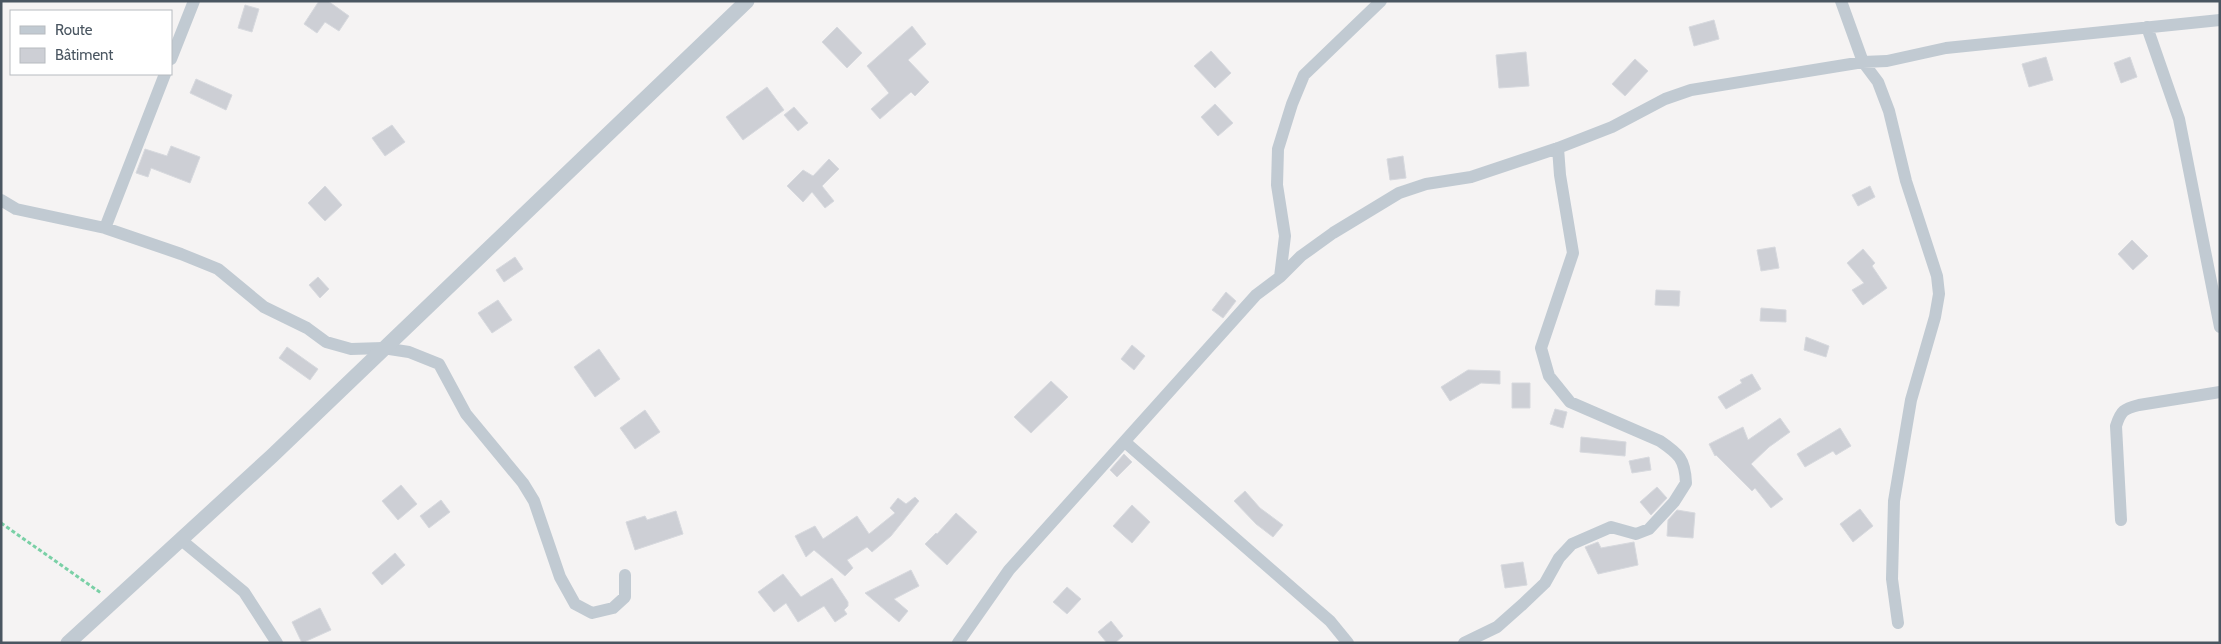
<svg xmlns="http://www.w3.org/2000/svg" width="2221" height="644" viewBox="0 0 2221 644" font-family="Cabin,sans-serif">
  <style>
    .building { fill: #cdcfd5; stroke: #d7d9de }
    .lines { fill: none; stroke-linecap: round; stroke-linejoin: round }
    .path { stroke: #7ad0a6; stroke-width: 3; stroke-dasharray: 4 2.5; stroke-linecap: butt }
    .minor { stroke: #c1cad2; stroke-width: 12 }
    .tertiary { stroke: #c1cad2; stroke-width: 15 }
  </style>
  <rect width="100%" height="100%" fill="#f5f3f3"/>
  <path class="building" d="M319 1H328L349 16 339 31 325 22 317 33 304 24Z
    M245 5 259 9 252 32 238 28Z
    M1714 20 1719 39 1694 46 1689 27Z
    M912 26 926 44 908 60 929 82 915 96 911 92 880 119 871 109 889 93 867 66Z
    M837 27 862 53 847 68 822 42Z
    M1211 51 1231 73 1215 88 1194 66Z
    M1526 52 1529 86 1499 88 1496 55Z
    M2046 57 2053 80 2029 87 2022 64Z
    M2130 57 2137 77 2121 83 2114 63Z
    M1635 59 1648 71 1625 96 1612 84Z
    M196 79 232 95 226 110 190 93Z
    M767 87 784 110 743 140 726 117Z
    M1215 104 1233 123 1218 136 1201 117Z
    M794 107 808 123 798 131 784 115Z
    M392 125 405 142 385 156 372 138Z
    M171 146 200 157 190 183 151 168 148 177 136 173 145 149 167 156Z
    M1403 156 1406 178 1390 180 1387 159Z
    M829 159 839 169 822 186 834 201 825 208 812 192 803 202 787 186 803 170 813 176Z
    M325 186 342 205 325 221 308 203Z
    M1870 186 1875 197 1858 206 1852 195Z
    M2132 240 2148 256 2133 270 2118 254Z
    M1775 247 1779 268 1761 271 1757 250Z
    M1863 249 1875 263 1872 266 1887 288 1863 305 1852 290 1864 283 1847 263Z
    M515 257 523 269 504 282 496 270Z
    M318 277 329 289 320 298 309 285Z
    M1656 290 1680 291 1679 306 1655 305Z
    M1226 292 1236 301 1223 318 1212 310Z
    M498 300 512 320 492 333 478 313Z
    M1761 308 1786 310V322L1760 321Z
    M1806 337 1829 346 1826 357 1804 350Z
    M1132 345 1145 356 1134 370 1121 359Z
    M287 347 318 369 310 380 279 358Z
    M599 349 620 379 595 397 574 367Z
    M1468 370 1500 371V384L1481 383 1450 401 1441 387Z
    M1752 374 1761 389 1726 409 1718 397 1742 383 1740 380Z
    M1051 381 1068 397 1031 433 1014 417Z
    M1512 383H1530V408H1512Z
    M1555 409 1567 412 1563 428 1550 424Z
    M645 410 660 432 635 449 620 428Z
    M1780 418 1790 432 1769 447 1751 464 1783 499 1771 508 1755 488 1752 491 1716 455 1715 456 1709 444 1743 427 1748 440Z
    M1840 428 1851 446 1836 455 1833 451 1805 467 1797 454Z
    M1581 437 1626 442 1625 456 1580 452Z
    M1124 454 1132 462 1117 477 1110 470Z
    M1649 457 1651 470 1632 473 1629 461Z
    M401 485 417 504 398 520 382 501Z
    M1657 487 1667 498 1651 515 1640 502Z
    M1245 491 1260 508 1283 525 1273 537 1256 524 1234 501Z
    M915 497 919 501 891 536 872 552 867 547 847 560 853 568 845 576 814 550 806 557 795 536 815 526 823 539 857 516 869 534 895 513 890 508 898 498 906 504Z
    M441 500 450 512 429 528 420 516Z
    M1132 505 1150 522 1132 543 1113 526Z
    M1860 509 1873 526 1853 542 1840 524Z
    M1677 510 1695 513 1693 538 1667 536 1668 520Z
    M676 511 683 534 635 550 626 522 645 516 647 520Z
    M956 513 977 532 947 565 925 544 936 533 937 534Z
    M1598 542 1601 548 1634 542 1638 565 1598 574 1585 547Z
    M395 553 405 565 382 585 372 573Z
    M1523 562 1527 585 1505 588 1501 565Z
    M911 570 919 586 894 599 908 611 899 622 865 593Z
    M783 574 801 597 832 578 848 602V606L844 610 847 614 835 622 824 606 798 622 786 603 774 612 758 592Z
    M1067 587 1081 599 1067 614 1053 602Z
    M320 608 331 630 302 643 292 622Z
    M1111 621 1123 636 1115 643H1107L1098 632Z"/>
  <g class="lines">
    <path class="path" d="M1 523 101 593"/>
    <path class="minor" d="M1841 1 1863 62 1878 82 1889 111 1906 181 1937 276 1939 294 1935 317 1911 400 1894 501 1892 579 1898 623
      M2147 27 2179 119 2220 327
      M171 59 194 1
      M1 200 16 209 105 228 181 254 218 269 264 307 307 328 326 342 351 349 383 348 409 352 439 364 466 414 523 483 534 501 560 577 575 604 592 613 613 608 625 597V575
      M105 228 165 74
      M1280 277 1285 236 1277 185 1278 149 1292 104 1304 75 1381 1
      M1125 442 1330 621 1348 643
      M2121 520 2116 426C2121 410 2124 409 2139 405L2220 392
      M180 539 244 592 277 643
      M958 643 1009 570 1256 295 1280 277 1301 256 1333 233 1399 193 1426 184 1471 177 1558 148 1612 127 1665 99 1691 90 1863 62 1887 61 1946 48 2220 20
      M1464 643 1497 627 1523 604 1545 583 1559 558 1572 544 1611 527 1636 534 1649 529 1674 502 1686 483C1685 459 1679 454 1660 441L1570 402 1549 376 1541 348 1573 253 1560 175 1558 148"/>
    <path class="tertiary" d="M68 643 272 456 747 1"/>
  </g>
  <rect width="2221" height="644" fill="none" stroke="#4a5661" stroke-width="5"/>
  <rect x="10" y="10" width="162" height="65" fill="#ffffff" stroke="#b7bbc0"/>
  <rect x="20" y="26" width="25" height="8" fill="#c1cad2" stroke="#b7bbc0"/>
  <text x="55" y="35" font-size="15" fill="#4a5661">Route</text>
  <rect x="20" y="48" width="25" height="15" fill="#cdcfd5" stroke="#b7bbc0"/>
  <text x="55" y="60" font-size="15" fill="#4a5661">Bâtiment</text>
</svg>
